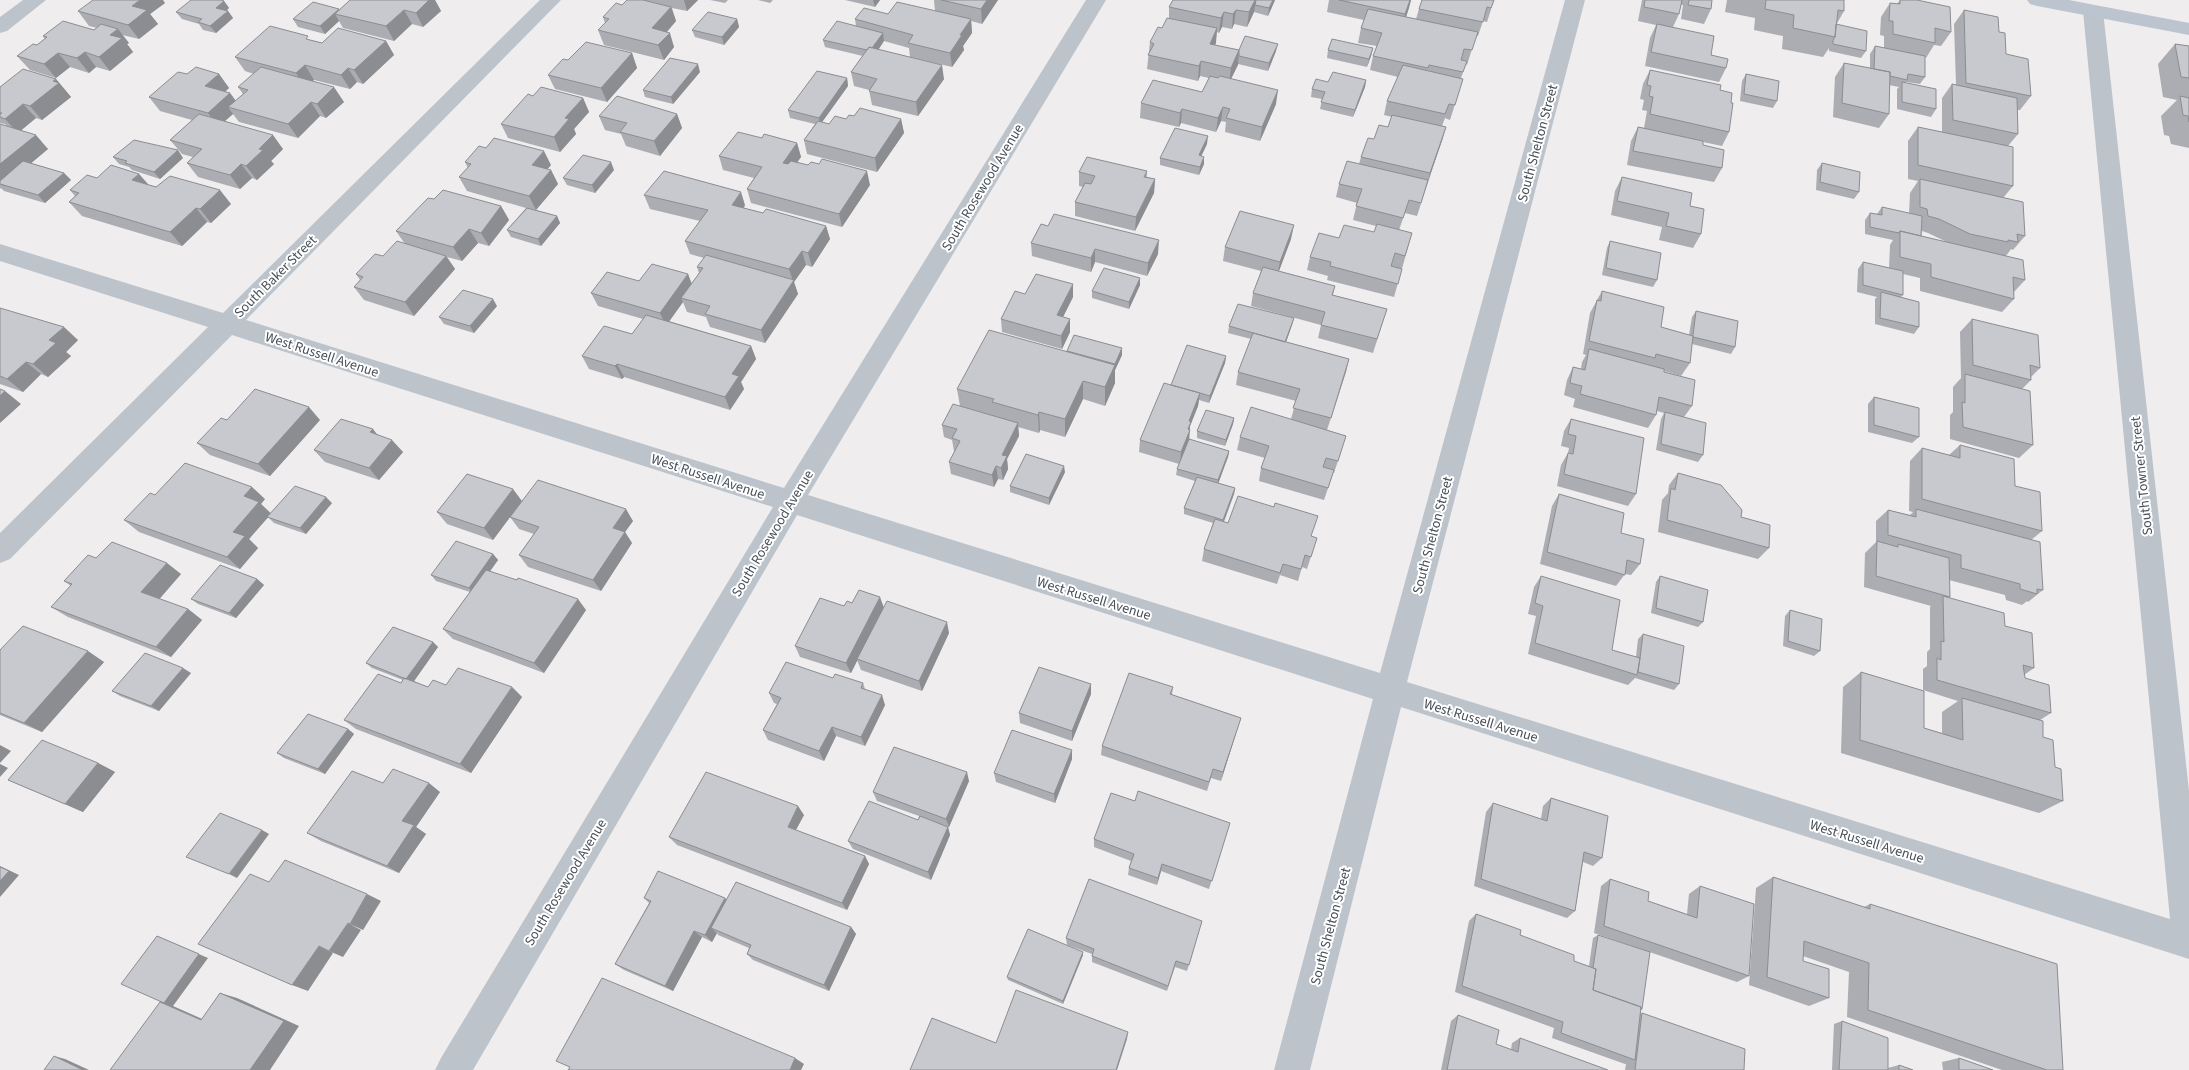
<svg xmlns="http://www.w3.org/2000/svg" width="2189" height="1070" viewBox="0 0 2189 1070" font-family="'Source Sans 3',sans-serif">
  <style>
    .lines { fill: none; stroke-linecap: round; stroke-linejoin: round }
    .street { fill: #bcc3cb; fill-rule: evenodd }
    .secondary { fill: #bcc4cf; fill-rule: evenodd }
    .wall { fill: #abadb2; fill-rule: evenodd }
    .shaded-wall { fill: #8b8d91 }
    .building { fill: #c7c9cf; stroke: #8b8d91 }
    .labels { text-anchor: middle; stroke-width: 4; stroke-linejoin: round; paint-order: stroke }
    .street-label { font-size: 14px; fill: #474f58; stroke: #fff }
  </style>
  <rect width="100%" height="100%" fill="#efeded"/>
  <g class="lines">
    <path class="street" d="M23 0H46L7 31 0 33V17Z
      M540 0H561L246 320 784 488 1086 0H1106L808 495 1380 673 1565 0H1585L1407 682 2170 919 2083 11 2086 7 2093 5 2100 7 2103 11 2189 791V959L1401 707 1310 1070H1274L1373 699 797 515 473 1070H435L441 1058 773 507 232 335 10 559 0 563V533L208 327 0 261V244L223 313Z"/>
    <path class="secondary" d="M2027 0H2069L2189 23V35L2037 6 2030 4Z"/>
  </g>
  <path class="wall" d="M350 0H435L441 11 423 27 412 24 394 41 343 28 339 21 325 34 298 27 293 19 340 9Z
    M627 0H698L687 11 672 8 676 21 667 32 674 47 664 60 604 45 598 30 605 23 603 17 622 5Z
    M710 0H728L725 3Z
    M758 0H773L770 3Z
    M845 0H880L875 7Z
    M934 0H998L982 24 971 21 972 33 963 46 964 50 952 67 910 57 909 48 884 41 878 50 944 79 918 116 872 105 869 90 854 86 851 72 863 56 825 47 823 40 856 26 855 19 888 14 935 11Z
    M1173 0H1275L1268 16 1254 12 1247 27 1234 24 1232 29 1222 27 1219 33 1217 32 1215 45 1239 50 1276 51 1268 71 1238 64 1231 79 1276 104 1260 141 1225 132 1226 122 1221 121 1216 132 1181 123 1179 127 1140 118 1141 103 1202 92 1209 78 1200 76 1198 81 1147 69 1150 42 1162 28 1169 18V7Z
    M1329 0H1411L1406 17 1416 19 1419 9 1494 0 1487 22 1483 21 1478 36H1476L1467 65 1466 64 1461 78 1463 79 1450 120 1445 118 1442 126 1446 127 1417 216 1405 213 1399 230 1412 233 1394 297 1327 280 1328 276 1307 270 1310 257 1339 238 1374 232 1376 226 1353 220 1357 203 1336 197 1339 184 1359 164 1361 157 1374 139 1388 127 1392 117 1384 115 1387 101 1398 77 1370 70 1373 56 1377 46 1358 43 1361 28 1364 20 1327 12Z
    M1642 0H1712L1711 9 1704 24 1681 19 1683 5H1681L1679 14 1673 27 1711 55 1726 68 1719 82 1645 66 1650 38 1656 25 1638 21Z
    M1727 0H1844V11L1836 25 1866 51 1861 58 1829 51V48L1823 57 1782 49 1783 36 1754 30 1755 18 1725 12Z
    M1900 0H1917L1951 32 1941 46 1934 45 1926 58 1925 57V77L1920 84 1906 82V83L1936 109 1931 117 1897 109V89L1899 87 1889 85V114L1879 128 1833 117 1835 77 1844 63 1870 68V54L1875 46 1884 48V36L1880 35 1881 17 1890 3 1897 4Z
    M224 1 229 8 227 10 233 18 216 33 203 30 199 24 182 19 176 12Z
    M165 3 150 14 158 24 139 39 122 35 129 43 127 44 133 52 110 71 96 67 89 73 70 67 56 78 30 70 17 56 37 45 45 39 43 36 94 30 97 28 89 26 78 11Z
    M1964 10 1999 32 2006 54 2031 96 2020 110H2017L2018 134 2008 146 2013 186 2003 198 2025 236 2013 250 2011 249 2006 256 2025 280 2014 292V299L2002 312 1920 291V278L1903 274V295L1901 297 1919 327 1914 334 1875 324V299L1877 297 1857 292 1858 269 1863 262 1889 268 1890 245 1893 240 1865 234V220L1870 213 1877 214 1882 207 1909 214 1910 193 1918 181 1908 179V141L1918 127 1942 132V98L1952 84 1956 85 1954 24ZM1922 231 1928 233 1949 243 1921 236Z
    M737 19 739 27 724 45 695 37 692 30Z
    M311 40 322 43 386 41 394 55 363 84 357 82 350 89 314 80 312 81 344 102 326 118 320 116 298 138 239 122 233 114 225 121 283 149 271 161 274 164 257 180 252 178 240 189 198 177 187 163 193 157 182 154 170 140 192 120 160 111 149 97 187 74H219L229 88 225 92 230 93 236 101 243 94 238 87 254 74 245 71 235 57Z
    M2175 44 2189 46V148L2171 144 2169 136 2164 135 2161 116 2177 100 2163 97 2158 64Z
    M1373 48 1371 56 1367 67 1327 58 1328 50Z
    M632 53 637 68 607 102 555 89 548 75 568 60Z
    M1650 70 1720 90 1731 103 1729 132 1722 146 1703 142V145L1722 168 1714 182 1627 165 1631 141 1638 127 1644 128 1647 111 1642 110 1644 100 1640 99 1643 84Z
    M700 72 673 104 645 97 643 90Z
    M1746 74 1777 101 1773 108 1740 101 1742 81Z
    M847 78 848 86 822 122 829 124 846 119 854 116 901 119 904 133 877 172 807 154 804 140 815 124 790 118 788 110Z
    M56 79 71 97 42 120 36 118 21 130 48 149 31 163 64 173 71 180 45 203 4 191 1 188 0 189V124L7 126 5 124 0 123V87Z
    M1366 80 1365 87 1353 117 1320 109 1322 99 1311 97 1312 89 1328 82Z
    M533 96 583 98 589 112 574 129 576 134 560 152 508 138 501 124Z
    M677 114 682 128 660 156 626 146 621 134 605 130 599 116Z
    M762 138 797 143 801 157 797 162 870 185 842 227 751 203 747 189 754 178 723 170 719 156Z
    M1207 144 1201 156 1204 157V164L1199 175 1160 165V158Z
    M113 157 183 158 160 179 132 170 129 167 119 164Z
    M465 162 551 165 547 169 551 170 558 184 536 210 557 216 560 223 541 246 511 237 507 230 526 208 467 191 459 177 468 168Z
    M1822 163 1859 192 1854 199 1816 190 1817 170Z
    M614 170 595 193 567 185 563 178Z
    M1147 171V177L1155 179 1154 193 1135 231 1075 216V202L1083 187 1079 186V172Z
    M139 174 149 185 231 204 211 223 207 222 182 246 82 216 69 202 75 196 70 190 97 178Z
    M1622 177 1690 206 1701 234 1693 248 1659 240 1662 227 1611 215 1615 191Z
    M644 195 745 205 744 208 763 213 826 226 830 239 812 267 806 265 794 282 798 294 765 343 710 327 706 317 687 312 683 302 669 321 751 346 756 359 741 382 744 389 730 410 624 377 622 379 589 369 582 356 632 334 643 319 598 306 591 293 639 281 688 274 692 284 699 273 697 267 704 258 690 254 685 241 700 221 650 209Z
    M434 199 501 206 509 220 489 246 478 243 462 261 447 257 455 269 414 316 364 300 354 287 360 280 356 274 383 256 405 244 396 231Z
    M1048 226 1158 254 1147 276 1095 262 1091 272 1032 256 1031 243Z
    M1291 239 1279 271 1335 286 1333 295 1387 309 1373 353 1318 338 1321 325 1251 306 1253 293 1261 271 1223 261 1225 247Z
    M1610 241 1657 280 1653 287 1602 275 1607 248Z
    M1140 278V285L1129 309 1092 298V291Z
    M1602 291 1661 327 1689 335 1692 317 1696 311 1735 347 1731 354 1692 344 1690 363 1681 376 1664 371 1692 406 1684 417 1703 455 1698 462 1656 450 1661 419 1664 413 1657 411 1656 415 1648 428 1573 407 1575 399 1564 395 1567 380 1573 367 1581 369 1582 362 1586 355 1583 354 1590 313Z
    M1025 294 1073 297 1063 317 1070 332 1062 349 1002 332 1001 319Z
    M497 306 474 333 444 324 439 317Z
    M0 308 78 340 66 352 71 356 48 377 41 374 23 392 0 384Z
    M1294 318 1292 325 1286 342 1349 359 1327 430 1346 436 1334 473H1333L1324 500 1259 481 1261 468 1265 458 1237 450 1240 437 1291 419 1296 401 1236 385 1238 372 1251 339 1228 333 1229 326Z
    M1972 319 2040 368 2030 378 2031 380 2022 389 2033 445 2019 458 1950 439V415L1953 412V387L1961 378 1960 332Z
    M1122 348V355L1115 370V383L1105 406 1083 399 1065 437 1040 430 1039 433 1018 427 1019 436 1007 459 1008 469 1003 480 998 479 994 487 951 474 949 462 955 451H954L952 440 944 437 942 425 960 406 957 389 1067 351Z
    M1226 356 1225 363 1209 403 1199 400 1198 406 1190 426 1189 439 1229 451 1228 457 1218 483 1235 488 1234 494 1224 522 1312 537 1313 550 1307 569 1302 567 1298 581 1280 575 1277 584 1202 561 1204 549 1213 523 1184 514V508L1195 481 1176 475 1177 469 1179 464 1139 452 1140 440 1171 385Z
    M1874 397 1919 437 1912 443 1868 432V404Z
    M1234 418 1233 424 1225 446 1197 438V431Z
    M1571 419 1636 494 1628 506 1557 486 1561 465 1568 453 1569 448 1561 446 1564 431Z
    M227 420H320L270 476 210 455 197 443Z
    M378 435 403 452 379 480 325 462 314 450Z
    M1960 445 2015 486 2042 531 2031 540 2043 590 2028 602 2027 601 2022 605 2006 600 2005 595 1949 580 1950 597 1949 598 2005 626 2034 668 2024 675 2025 678 2051 713 2040 720 2043 737 2055 767 2063 801 2039 813 1841 753 1843 687 1861 672 1924 728 1942 733V712L1958 701 1923 690V669L1927 666V652L1930 649V607L1931 606 1864 587 1865 553 1876 542V521L1888 510 1910 515 1913 512 1909 511 1910 461 1922 448 1949 455Z
    M1065 472 1049 505 1010 492V486Z
    M1678 473 1769 548 1758 559 1658 532 1662 500 1668 493 1669 485Z
    M1559 494 1621 533 1640 564 1631 575 1625 574 1616 586 1540 564 1552 506Z
    M155 495 265 499 261 504 271 513 332 503 306 534 274 523 268 517 249 539 258 548 240 569 139 532 124 520Z
    M522 501 633 521 625 532 632 543 601 591 528 567 519 555 534 534 519 529 510 517 493 540 447 524 437 512Z
    M493 554 498 560 490 571 586 610 544 673 453 639 443 629 470 592 436 581 431 575Z
    M96 558 181 574 159 599 188 609 202 620 171 657 68 617 51 607 71 586 64 581Z
    M1541 576 1612 650 1636 657 1638 639 1643 634 1679 684 1674 690 1635 678 1628 685 1528 654 1536 616 1528 614 1534 587Z
    M1660 576 1703 622 1698 627 1651 613 1656 582Z
    M257 579 264 585 236 618 198 604 191 599Z
    M852 603 883 607 949 633 922 691 861 670 857 660 851 673 800 657 795 646 844 606Z
    M1790 610 1820 651 1814 656 1783 646 1785 616Z
    M433 642 438 647 414 681 428 687 446 685 512 687 522 697 471 773 356 729 344 720 401 683 403 680 372 668 366 663Z
    M0 650 104 662 42 732 0 715Z
    M191 673 159 711 120 696 112 691Z
    M833 678 863 683 865 689 885 705 865 746 836 736 824 761 768 740 763 730 777 704 774 703 769 693Z
    M1091 684V694L1072 741 1020 723 1019 713Z
    M1173 687 1172 695 1241 718 1221 781 1211 778 1207 791 1101 755 1102 746Z
    M348 729 354 734 325 774 284 758 277 753Z
    M1072 750V759L1055 803 996 782 994 773Z
    M98 763 115 772 83 812 8 780Z
    M969 781 949 827H948L950 835 931 880 853 849 848 841 918 820 919 816 877 801 873 792Z
    M383 783 440 792 416 827 426 834 399 873 321 841 307 833Z
    M1551 798 1602 858 1593 866 1583 862 1575 911 1567 918 1474 886 1486 812 1493 803 1541 819 1543 806Z
    M1135 801 1230 823 1209 889 1161 871 1157 885 1128 875 1129 868 1131 861 1094 847V839Z
    M804 815 796 830 865 856 869 864 847 910 677 845 669 837Z
    M1773 877 1864 907 1870 904 2063 1070H2002L1847 1017 1849 972 1803 956V961L1829 998 1809 1006 1749 985 1756 888Z
    M1610 879 1648 901 1687 914 1689 894 1700 886 1749 976 1737 982 1594 933 1601 886Z
    M644 898 727 899 851 927 856 934 829 991 753 960 747 954 749 948 718 935 717 933 712 942 702 937 673 991 624 970 615 964 649 903Z
    M1476 914 1574 961 1589 966 1593 938 1598 935 1642 1009 1641 1010V1014L1642 1013 1744 1070H1625L1626 1064H1625L1552 1038 1554 1028 1455 992 1469 921Z
    M1202 921 1187 971 1175 967 1167 991 1092 962V954L1067 945 1066 938Z
    M1083 955 1063 1004 1008 980 1007 977Z
    M1458 1015 1496 1044 1511 1050 1512 1043 1520 1038 1608 1070H1441L1451 1021Z
    M1842 1021 1888 1068 1899 1065 1913 1070H1832L1834 1024Z
    M1959 1058 1993 1070H1943L1942 1062Z"/>
  <path class="shaded-wall" d="M140 0H163L165 3 150 14 158 24 139 39 128 25 132 6Z
    M429 0H435L441 11 423 27 416 13Z
    M684 0H698L687 11Z
    M873 0H880L875 7Z
    M987 0H998L982 24 981 9Z
    M1255 0H1256L1254 12 1247 27 1249 12Z
    M1273 0H1275L1268 16 1269 8Z
    M1410 0H1411L1409 8 1402 29 1405 14Z
    M224 1 229 8 221 15 216 8Z
    M671 7 676 21 657 43 652 28Z
    M339 9 335 14 339 21 325 34 320 26Z
    M404 10 412 24 394 41 386 26Z
    M1236 10 1234 24 1232 29 1233 14Z
    M228 11 233 18 216 33 210 26Z
    M1224 12 1222 27 1219 33 1221 18Z
    M737 19 739 27 724 45 722 37Z
    M971 19 972 33 963 46 964 50 952 67 950 53 960 35Z
    M1217 28 1216 43 1209 58 1210 44Z
    M118 29 129 43 127 44 133 52 110 71 99 57 110 35Z
    M670 33 674 47 664 60 658 45Z
    M883 33 884 41 872 59 870 51Z
    M386 41 394 55 363 84 354 70Z
    M1278 44 1276 51 1268 71 1269 63Z
    M1373 48 1371 56 1367 67 1369 59Z
    M1239 50 1238 65 1229 83 1231 68Z
    M85 52 96 67 89 73 77 58Z
    M58 53 70 67 56 78 44 64Z
    M632 53 637 68 607 102 601 88Z
    M1201 61 1200 76 1198 81 1199 66Z
    M698 64 700 72 673 104 671 97Z
    M305 65 314 80 305 87 296 73Z
    M942 65 944 79 918 116 916 102Z
    M348 68 357 82 350 89 341 75Z
    M219 74 229 88 215 100 205 86Z
    M847 78 848 86 820 125 819 118Z
    M56 79 71 97 42 120 30 106Z
    M1366 80 1365 87 1353 117 1355 110Z
    M334 87 344 102 326 118 317 104Z
    M1278 90 1276 104 1260 141 1262 127Z
    M230 93 240 107H228L233 114 218 127 208 113Z
    M583 98 589 112 574 129 576 134 560 152 554 137 565 118Z
    M311 102 320 116 298 138 288 124Z
    M23 104 36 118 18 133 5 119Z
    M1223 107 1221 121 1216 132 1218 118Z
    M1182 109 1181 123 1179 127 1180 113Z
    M677 114 682 128 660 156 654 141Z
    M901 119 904 133 877 172 875 158Z
    M1446 127 1442 141 1426 187 1430 173Z
    M36 135 48 149 4 186 0 184V164Z
    M273 135 283 149 271 161 274 164 257 180 246 166 259 149Z
    M1208 136 1207 144 1198 163 1199 155Z
    M797 143 801 157 787 177 783 163Z
    M178 150 183 158 160 179 154 172Z
    M544 151 551 165 539 179 532 165Z
    M1204 157V164L1199 175 1200 167Z
    M611 162 614 170 595 193 592 185Z
    M241 164 252 178 240 189 230 175Z
    M551 170 558 184 536 210 529 196Z
    M867 171 870 185 842 227 839 214Z
    M64 173 71 180 45 203 38 195Z
    M139 174 151 188 132 180Z
    M1155 179 1154 193 1135 231 1136 217Z
    M220 190 231 204 211 223 200 209Z
    M741 192 745 205 736 219 732 205Z
    M501 206 509 220 489 246 481 233Z
    M196 208 207 222 182 246 170 232Z
    M557 216 560 223 541 246 538 239Z
    M1294 225 1291 239 1277 276 1280 262Z
    M826 226 830 239 812 267 808 253Z
    M469 229 478 243 462 261 453 247Z
    M1159 240 1158 254 1147 276 1148 263Z
    M1095 249V262L1091 272V258Z
    M802 251 806 265 794 282 798 294 765 343 761 330 793 281 789 269Z
    M446 256 455 269 414 316 405 302Z
    M688 274 693 288 681 298 683 302 666 326 660 313Z
    M1140 278V285L1129 309V302Z
    M1073 284V297L1057 329V315Z
    M493 299 497 306 474 333 470 326Z
    M1294 318 1292 325 1284 348 1285 342Z
    M1070 319V332L1062 349 1061 336Z
    M64 327 78 340 66 352 71 356 48 377 33 364 49 340Z
    M751 346 756 359 741 382 744 389 730 410 725 397 732 374Z
    M1122 348V355L1115 370V383L1105 406V387Z
    M1226 356 1225 363 1209 403 1210 396Z
    M1349 359 1346 372 1327 431 1331 418Z
    M26 362 41 374 23 392 7 379Z
    M617 364 624 377 622 379 615 366Z
    M1083 381V399L1065 437V419Z
    M5 391 21 404 0 423V396Z
    M1200 393 1198 406 1190 426 1189 442 1180 464 1181 452 1189 421Z
    M309 407 320 420 270 476 258 464Z
    M1039 412 1040 430 1039 433 1038 415Z
    M1234 418 1233 424 1225 446 1226 440Z
    M1018 423 1019 436 1007 459 1008 469 1003 480 1001 468 1002 455Z
    M373 429 383 442 370 432Z
    M392 440 403 452 379 480 369 468Z
    M1229 451 1228 457 1217 487 1218 480Z
    M996 466 998 479 994 487 992 475Z
    M1064 466 1065 472 1049 505V498Z
    M252 487 265 499 261 504 271 514 249 539 258 548 240 569 227 557 233 532 244 496Z
    M1235 488 1234 494 1222 526 1223 520Z
    M513 489 522 501 493 540 484 528Z
    M326 497 332 503 306 534 300 528Z
    M626 509 633 521 625 532 632 543 601 591 593 580 613 528Z
    M493 554 498 560 474 594 469 588Z
    M167 563 181 574 156 603 141 592Z
    M257 579 264 585 236 618 229 613Z
    M880 597 884 608 851 673 846 663Z
    M578 599 586 610 544 673 534 663Z
    M188 609 202 620 171 657 156 647Z
    M947 622 949 633 922 691 919 681Z
    M433 642 438 647 412 684 406 679Z
    M88 651 104 662 42 732 24 723Z
    M183 668 191 673 159 711 151 706Z
    M1091 684V694L1072 741V731Z
    M512 687 522 697 471 773 460 764Z
    M882 695 885 705 865 746 861 737Z
    M1241 718 1238 727 1221 781 1223 772Z
    M832 727 836 736 824 761 819 751Z
    M348 729 354 734 325 774 318 769Z
    M0 745 11 751 0 763Z
    M1072 750V759L1055 803 1054 794Z
    M98 763 115 772 83 812 65 804Z
    M0 764 8 768 0 777Z
    M967 772 969 781 949 827 946 819Z
    M429 783 440 792 416 827 426 834 399 873 387 866 402 821Z
    M798 806 804 815 793 835 788 827Z
    M948 827 950 835 931 880 928 872Z
    M262 830 269 834 237 878 229 874Z
    M865 856 869 864 847 910 842 903Z
    M1162 864 1161 871 1157 885 1158 878Z
    M0 866 19 875 0 897Z
    M367 894 381 901 363 930 350 924Z
    M725 898 732 905 711 928 717 933 712 942 705 935Z
    M348 923 361 930 343 957 329 951Z
    M851 927 856 934 829 991 824 985Z
    M694 931 702 937 673 991 665 986Z
    M157 936 208 958 173 1006 218 1026 201 1020 160 1002Z
    M319 946 333 953 308 991 292 985Z
    M1083 952V955L1063 1004V1001Z
    M220 993 237 998 299 1026 270 1070H250Z
    M1128 1032 1127 1039 1117 1070H1116Z
    M54 1056 65 1059 89 1070H83Z
    M795 1058 804 1064 801 1070H790Z"/>
  <path class="building" d="M93 0H140L132 6 147 10 128 25 78 11Z
    M191 0H221L224 1 216 8 228 11 210 26 198 22 202 19 176 12Z
    M350 0H429L416 13 404 10 386 26 335 14Z
    M627 0H643L671 7 652 28 670 33 658 45 598 30 609 19 603 17 616 3 622 5Z
    M941 0H987L981 9Z
    M1173 0H1255L1249 12 1236 10 1233 14 1224 12 1221 18 1169 7Z
    M1256 0H1273L1269 8 1255 5Z
    M1339 0H1410L1405 14Z
    M1422 0H1494L1491 8 1487 7 1483 22 1419 9Z
    M1645 0H1682L1679 14 1644 7Z
    M1689 0H1712L1711 9 1688 5Z
    M1766 0H1844V11L1838 10 1835 37 1793 28 1794 15 1765 9Z
    M1900 0H1917L1950 7 1951 32 1935 28V43L1893 34V21H1889L1890 3 1900 4Z
    M313 2 339 9 320 26 293 19Z
    M897 2 971 19 960 35H962L950 53 908 43 913 35 855 19 864 8 888 14Z
    M1368 9 1478 32 1472 50 1464 49 1461 60 1467 61 1463 72 1429 65 1428 68 1373 56 1382 33 1361 28Z
    M1964 10 1998 17 1999 32 2005 33 2006 54 2028 59 2031 96 1966 83Z
    M708 12 737 19 722 37 692 30Z
    M1167 18 1217 28 1210 44 1239 50 1231 68 1201 61 1199 66 1148 55 1154 44 1150 42 1158 27 1162 28Z
    M63 21 94 30 101 24 118 29 110 35 122 38 99 57 85 52 77 58 58 53 44 64 17 56 33 44 37 45 47 37 43 36Z
    M837 21 883 33 872 48 869 47 867 50 823 40Z
    M1657 24 1714 36 1711 55 1728 59 1726 68 1651 52Z
    M1836 24 1867 31 1866 51 1833 44V40L1835 37Z
    M270 26 308 36 306 39 322 43 338 28 386 41 354 70 348 68 341 75 305 65 296 73 235 57Z
    M1245 36 1278 44 1269 63 1239 56V50Z
    M1332 39 1373 48 1369 59 1328 50Z
    M586 42 632 53 601 88 548 75 563 59 568 60Z
    M2175 44 2189 46V78L2181 77Z
    M1875 46 1925 56V77L1908 74 1907 80 1890 76V72L1874 69Z
    M869 47 942 65 916 102 869 91 877 79 851 72Z
    M670 58 698 64 671 97 643 90Z
    M1844 63 1890 72 1889 114 1842 103Z
    M1403 65 1463 79 1455 105 1449 104 1445 114 1387 101Z
    M196 67 219 74 205 86 230 93 208 113 149 97 178 72 187 74Z
    M261 67 334 87 317 104 311 102 288 124 228 107 248 90 238 87Z
    M23 69 56 79 53 81 59 83 30 106 23 104 5 119 0 117V114L2 113H0V87Z
    M1650 70 1721 85 1720 90 1732 93 1731 103H1733L1729 132 1650 114 1653 97 1649 96 1651 86 1647 85Z
    M817 71 847 78 819 118 788 110Z
    M1333 72 1366 80 1355 110 1321 102 1325 92 1312 89 1316 79 1328 82Z
    M1746 74 1779 81 1777 101 1744 94Z
    M1210 76 1218 78 1220 76 1278 90 1262 127 1226 118 1230 109 1223 107 1218 118 1182 109 1180 113 1141 103 1153 80 1202 92Z
    M1902 82 1936 89V109L1902 102Z
    M1952 84 2017 98 2018 134 1953 120Z
    M541 87 583 98 565 118 569 119 554 137 501 124 528 94 533 96Z
    M617 96 677 114 654 141 620 132 627 123 599 116Z
    M2180 96 2189 98V122L2188 116 2183 115Z
    M860 108 901 119 875 158 804 140 818 121 829 124 835 116 846 119 849 115 854 116Z
    M199 114 273 135 259 149 263 150 246 166 241 164 230 175 187 163 202 149 170 140Z
    M1392 115 1446 127 1430 173 1361 157 1368 138 1374 139 1379 125 1388 127Z
    M0 124 36 135 0 164Z
    M1638 127 1703 141V145L1724 150 1722 168 1633 151Z
    M1918 127 2013 147V186L1918 165Z
    M1175 128 1208 136 1199 155 1204 157 1200 167 1160 158Z
    M738 132 762 138 764 134 797 143 783 163 788 164 791 161 808 165 811 162 819 164 822 159 867 171 839 214 747 189 762 167 719 156Z
    M494 138 544 151 532 165 551 170 529 196 459 177 471 164 465 162 479 146 486 148Z
    M134 140 178 150 154 172 125 163 127 161 113 157Z
    M583 155 611 162 592 185 563 178Z
    M1087 157 1147 171 1144 177 1155 179 1136 217 1075 202 1085 183 1091 184 1095 176 1079 172Z
    M23 161 64 173 38 195 0 184V181Z
    M1347 161 1428 180 1421 203 1409 200 1403 218 1356 206 1362 189 1339 184Z
    M1822 163 1860 172 1859 192 1820 182Z
    M111 165 139 174 132 180 156 187 170 176 220 190 200 209 196 208 170 232 69 202 79 193 70 190 87 175 97 178Z
    M664 171 741 192 732 205 763 213 766 209 826 226 808 253 802 251 789 269 685 241 708 210 644 195Z
    M1622 177 1692 193 1690 206 1704 209 1701 234 1666 226 1669 213 1617 201Z
    M1920 179 2023 202 2025 236 2017 234 2018 242 2008 240V242L1970 234 1939 219 1928 216 1927 209 1920 207Z
    M443 190 501 206 481 233 469 229 453 247 396 231 428 198 434 199Z
    M1882 207 1922 216 1921 236 1900 231 1899 233 1870 227V213L1882 215Z
    M527 208 557 216 538 239 507 230Z
    M1240 211 1294 225 1280 262 1225 247Z
    M1054 214 1159 240 1148 263 1095 249 1091 258 1031 243 1041 224 1048 226Z
    M1377 224 1412 233 1405 256 1395 253 1391 266 1402 269 1398 284 1330 266 1331 262 1310 257 1319 233 1339 238 1344 225 1374 232Z
    M1900 231 2023 260 2025 280 2013 277 2014 299 1931 277V264L1900 257Z
    M397 241 446 256 405 302 354 287 363 277 356 274 375 254 383 256Z
    M1610 241 1661 253 1657 280 1606 268Z
    M706 255 794 280 761 330 705 314 710 306 681 298 703 268 697 267Z
    M1863 262 1903 271V295L1863 285Z
    M652 264 688 274 660 313 591 293 607 272 639 281Z
    M1263 267 1335 286 1332 295 1387 309 1377 339 1321 325 1325 312 1253 293Z
    M1104 268 1140 278 1129 302 1092 291Z
    M1036 274 1073 284 1057 315 1070 319 1061 336 1001 319 1015 291 1025 294Z
    M463 290 493 299 470 326 439 317Z
    M1602 291 1664 307 1661 327 1693 336 1690 363 1656 354 1655 358 1589 341 1597 300 1601 301Z
    M1881 292 1919 302V327L1880 318Z
    M1238 304 1294 318 1285 342 1229 326Z
    M0 308 64 327 49 340 56 343 33 364 26 362 7 379 0 376Z
    M1696 311 1738 321 1735 347 1693 337V335Z
    M646 315 751 346 732 374 739 376 725 397 617 364 615 366 582 356 604 326 632 334Z
    M1972 319 2038 335 2040 368 2030 365 2031 380 1973 365Z
    M989 330 1115 365 1105 387 1083 381 1065 419 1039 412 1038 415 992 402 994 399 957 389Z
    M1253 333 1349 359 1331 418 1293 408 1300 389 1238 372Z
    M1074 335 1122 348 1115 364 1067 351Z
    M1187 345 1226 356 1210 396 1200 393 1171 385Z
    M1589 349 1664 369V372L1695 380 1692 406 1659 397 1656 415 1580 394 1582 386 1570 383 1573 367 1585 370Z
    M1965 374 2030 391 2033 445 1963 427 1962 402 1965 403Z
    M1164 383 1200 393 1189 421 1191 422 1188 429 1190 430 1181 452 1140 440Z
    M0 389 5 391 0 396Z
    M255 389 309 407 258 464 197 443 221 418 227 420Z
    M1874 397 1919 408V437L1874 425Z
    M953 404 1018 423 1002 455 1007 456 1001 468 996 466 992 475 949 462 960 441 952 438 957 429 942 425Z
    M1251 407 1346 436 1338 461 1326 458 1323 467 1334 470 1328 488 1261 468 1269 446 1240 437Z
    M1206 410 1234 418 1226 440 1197 431Z
    M1665 412 1706 423 1703 455 1661 444Z
    M341 419 373 429 370 432 392 440 369 468 314 450Z
    M1571 419 1644 438 1636 494 1564 474 1568 453 1573 454 1576 436 1568 434Z
    M1189 439 1229 451 1218 480 1177 469Z
    M1960 445 2014 459 2015 486 2040 492 2042 531 1922 499V448L1960 458Z
    M1026 454 1064 466 1049 498 1010 486Z
    M185 463 252 487 244 496 259 502 233 532 245 536 227 557 124 520 150 493 155 495Z
    M1678 473 1721 485 1742 510 1741 517 1770 525 1769 548 1667 520 1671 488 1675 490Z
    M467 474 513 489 484 528 437 512Z
    M1197 477 1235 488 1223 520 1184 508Z
    M538 480 626 509 613 528 625 532 593 580 519 555 539 527 510 517Z
    M295 486 326 497 300 528 267 517Z
    M1559 494 1624 513 1621 533 1644 539 1640 564 1627 560 1625 575 1547 552Z
    M1238 496 1274 507 1275 503 1318 516 1311 536 1317 538 1311 557 1305 555 1301 569 1283 564 1280 573 1204 549 1215 519 1228 523Z
    M1916 509 2040 542 2043 590 2037 589V594L2020 589V584L1961 568V555L1888 535V510L1916 517Z
    M456 541 493 554 469 588 431 575Z
    M1877 541 1898 547V544L1949 558 1950 597 1876 576Z
    M112 542 167 563 141 592 188 609 156 647 51 607 72 584 64 581 88 555 96 558Z
    M220 565 257 579 229 613 191 599Z
    M486 570 517 580 518 578 578 599 534 663 443 629Z
    M1541 576 1620 600 1612 650 1640 658 1637 675 1535 643 1543 606 1535 603Z
    M1660 576 1708 590 1703 622 1656 608Z
    M859 590 880 597 846 663 795 646 820 598 844 606 847 601 852 603Z
    M1943 596 2004 613 2005 626 2032 633 2034 668 2023 665 2025 678 2049 685 2051 713 1937 680V658L1941 660V641L1944 642Z
    M887 601 947 622 919 681 857 659Z
    M1790 610 1822 619 1820 651 1788 641Z
    M23 626 88 651 24 723 0 713V650Z
    M393 627 433 642 406 679 366 663Z
    M1643 634 1684 646 1679 684 1638 672 1640 658Z
    M145 653 183 668 151 706 112 691Z
    M786 662 833 678 835 674 863 683 861 688 882 695 861 737 832 727 819 751 763 730 781 698 769 693Z
    M1039 667 1091 684 1072 731 1019 713Z
    M458 668 512 687 460 764 344 720 378 674 401 683 404 678 428 687 433 680 446 685Z
    M1861 672 1924 691V728L1963 740 1962 698 2043 721V737L2053 740 2055 767 2061 769 2063 801 1860 740Z
    M1129 673 1173 687 1170 694 1241 718 1223 772 1213 769 1209 782 1102 746Z
    M308 714 348 729 318 769 277 753Z
    M1012 730 1072 750 1054 794 994 773Z
    M42 740 98 763 65 804 8 780Z
    M894 747 967 772 946 819 873 792Z
    M393 769 429 783 402 821 414 825 387 866 307 833 352 771 383 783Z
    M706 772 798 806 788 827 865 856 842 903 669 837Z
    M1138 791 1230 823 1212 881 1162 864 1158 878 1129 868 1134 854 1094 839 1111 793 1135 801Z
    M1551 798 1608 816 1602 858 1584 852 1575 911 1481 879 1493 803 1547 821Z
    M869 801 918 820 920 816 948 827 928 872 848 841Z
    M220 813 262 830 229 874 186 857Z
    M285 860 367 894 350 924 348 923 329 951 319 946 292 985 198 944 250 874 269 882Z
    M0 867 9 871 0 881Z
    M658 871 725 898 705 935 694 931 665 986 615 964 651 901 644 898Z
    M1773 877 1870 909V904L2057 964 2063 1070H2047L1868 1010 1869 963 1804 941 1803 961 1829 969V998L1767 977Z
    M1089 879 1202 921 1189 965 1176 961 1168 986 1092 956 1094 949 1066 938Z
    M1610 879 1649 892 1648 901 1697 918 1700 886 1754 904 1749 976 1604 926Z
    M736 882 851 927 824 985 747 954 751 945 711 928Z
    M1476 914 1521 930 1520 935 1574 955V961L1596 969 1593 990 1641 1007 1635 1060 1561 1033 1563 1022 1462 986Z
    M1028 929 1083 952 1063 1001 1007 977Z
    M1598 935 1650 952 1642 1009H1641V1007L1593 990 1596 969 1593 968Z
    M157 936 199 954 164 1003 121 984Z
    M602 978 795 1058 790 1070H568L570 1067 556 1061Z
    M1016 990 1128 1032 1116 1070H910L932 1018 996 1043Z
    M220 993 284 1021 250 1070H110L160 1002 201 1020Z
    M1642 1013 1745 1049 1744 1070H1635Z
    M1458 1015 1499 1030 1496 1044 1518 1052 1520 1038 1608 1070H1447Z
    M1842 1021 1888 1038V1070H1839Z
    M54 1056 83 1070H44Z
    M1959 1058 1993 1070H1959Z
    M1899 1065 1913 1070H1899Z"/>
  <g class="labels">
    <g class="street-label">
      <text transform="translate(1537 143) rotate(-75)" y="5">South Shelton Street</text>
      <text transform="translate(982 187) rotate(-59)" y="5">South Rosewood Avenue</text>
      <text transform="translate(275 276) rotate(-45)" y="5">South Baker Street</text>
      <text transform="translate(322 354) rotate(18)" y="5">West Russell Avenue</text>
      <text transform="translate(708 476) rotate(18)" y="5">West Russell Avenue</text>
      <text transform="translate(2141 476) rotate(-96)" y="5">South Towner Street</text>
      <text transform="translate(772 533) rotate(-59)" y="5">South Rosewood Avenue</text>
      <text transform="translate(1432 535) rotate(-75)" y="5">South Shelton Street</text>
      <text transform="translate(1094 598) rotate(17)" y="5">West Russell Avenue</text>
      <text transform="translate(1481 720) rotate(17)" y="5">West Russell Avenue</text>
      <text transform="translate(1867 841) rotate(17)" y="5">West Russell Avenue</text>
      <text transform="translate(565 882) rotate(-59)" y="5">South Rosewood Avenue</text>
      <text transform="translate(1330 926) rotate(-75)" y="5">South Shelton Street</text>
    </g>
  </g>
</svg>
